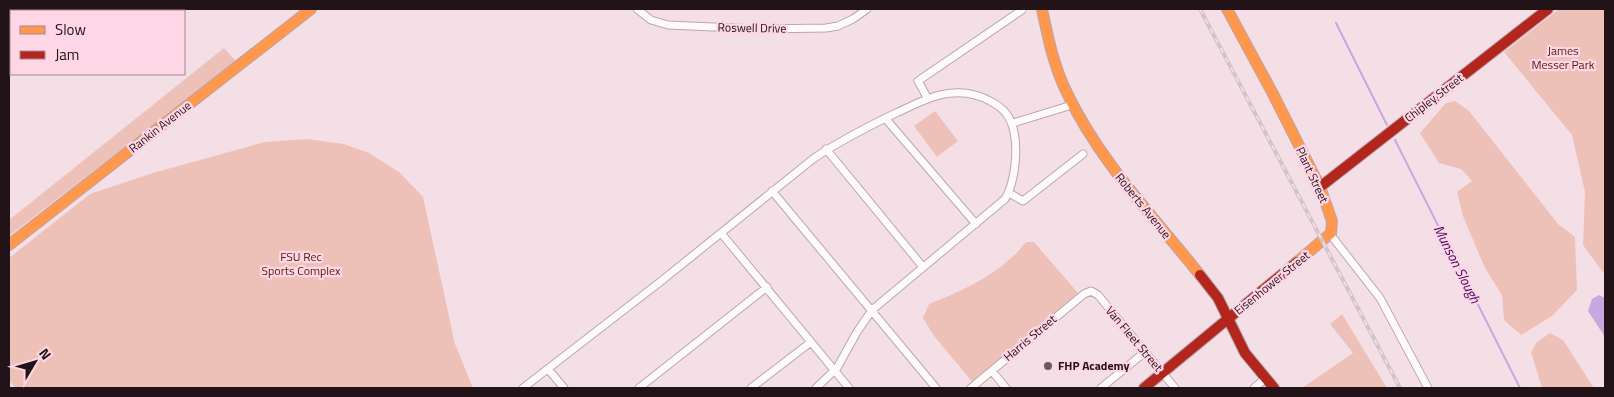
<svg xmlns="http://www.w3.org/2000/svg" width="1614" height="397" viewBox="0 0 1614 397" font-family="'Titillium Web',sans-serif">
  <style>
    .green { fill: #eec1b8 }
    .water { fill: #c8a8df }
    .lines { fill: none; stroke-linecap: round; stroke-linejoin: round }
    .stream { stroke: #c8a8df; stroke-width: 2 }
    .street-casing { stroke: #b8a7ae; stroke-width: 9 }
    .slow-casing { stroke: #b8a7ae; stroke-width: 12 }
    .jam-casing { stroke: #b8a7ae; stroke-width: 12 }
    .street { stroke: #fefafb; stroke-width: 7 }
    .slow { stroke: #ff974d; stroke-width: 10 }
    .jam { stroke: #b3261e; stroke-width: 10 }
    .rail-casing { stroke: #cdc6c9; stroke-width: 4 }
    .rail { stroke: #fed6e5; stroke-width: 2; stroke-dasharray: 5.5; stroke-linecap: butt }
    .poi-dot { fill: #6b5a60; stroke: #fed6e5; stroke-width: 2 }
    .labels { text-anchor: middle; stroke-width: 4.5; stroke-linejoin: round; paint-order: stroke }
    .street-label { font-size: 12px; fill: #211318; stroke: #fed6e5 }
    .park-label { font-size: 12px; fill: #57220c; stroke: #fed6e5 }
    .poi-label { font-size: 12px; font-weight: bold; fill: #211318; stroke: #fed6e5; text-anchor: start }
    .water-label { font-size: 14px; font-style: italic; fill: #3e0561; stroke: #fed6e5 }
  </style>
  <rect width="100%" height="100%" fill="#f5dfe7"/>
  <path class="green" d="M1559 9H1605V275L1583 245 1585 192 1572 135 1504 52Z
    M224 48 236 61 9 236V220Z
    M1455 101 1469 111 1558 224 1575 237 1577 290 1552 316 1521 335 1504 320 1502 295 1485 268 1463 216 1457 192 1472 181 1461 169 1439 163 1420 133 1446 103Z
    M935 111 958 141 937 157 914 126Z
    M307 139 344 144 369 153 399 172 423 197 455 344 473 388H15L9 380V258L90 194 153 173 265 142Z
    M1026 242H1034L1078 293 974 384 934 336 923 318 929 304C957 293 988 279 1010 259 1016 254 1021 248 1026 242Z
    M1342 314 1387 388H1302L1353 353 1330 324Z
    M1550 333 1563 340 1594 388H1542L1531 352 1537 342Z"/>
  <path class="water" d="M1599 295 1605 298V337L1588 311 1592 299Z"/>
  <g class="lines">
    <path class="stream" d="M1336 23 1387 125
      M1395 140 1520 388"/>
    <g class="street-casing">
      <path id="street" d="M637 9 651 20 668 25 758 29 826 28 838 26 853 19 867 9
        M928 99 918 81 1022 10
        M885 118 976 224
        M1013 123 1072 105
        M826 149 923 267
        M772 191 936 388
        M1009 193 1023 201 1083 154
        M721 233 849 388
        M1330 234 1380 298 1428 388
        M548 369 564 388
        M992 371 1006 388
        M523 388 660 282 813 159C839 141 867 127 896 113 914 105 933 94 953 93 966 92 979 95 990 101 1004 108 1011 117 1014 132 1018 151 1015 183 1005 199L872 310 857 332 837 368 816 388
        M639 388 767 287
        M751 388 811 342
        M971 388 1084 294 1091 291 1098 295 1175 388
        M1101 388 1145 352
        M1254 388 1266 378"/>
    </g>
    <g class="slow-casing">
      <path id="slow" d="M1042 9C1048 38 1054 67 1067 93 1100 162 1153 216 1200 275
        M1227 9 1273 94 1320 187 1332 221 1331 233 1297 262
        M9 245 311 9"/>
    </g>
    <g class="jam-casing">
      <path id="jam" d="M1320 187 1548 9
        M1200 275 1218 298 1245 353 1274 388
        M1144 388 1297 262"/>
    </g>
    <use href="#street" class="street"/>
    <use href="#slow" class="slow"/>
    <use href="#jam" class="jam"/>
    <g class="rail-casing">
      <path id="rail" d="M1200 9 1400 388"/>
    </g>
    <use href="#rail" class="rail"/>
  </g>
  <circle class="poi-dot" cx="1048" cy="366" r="5"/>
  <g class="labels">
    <g class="street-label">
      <text transform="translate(752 28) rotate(1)" y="4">Roswell Drive</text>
      <text transform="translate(1434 98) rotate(-38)" y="4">Chipley Street</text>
      <text transform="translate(160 127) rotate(-38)" y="4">Rankin Avenue</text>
      <text transform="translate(1312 175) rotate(65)" y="4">Plant Street</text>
      <text transform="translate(1143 206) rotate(51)" y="4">Roberts Avenue</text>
      <text transform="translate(1272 283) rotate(-39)" y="4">Eisenhower Street</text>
      <text transform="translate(1030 338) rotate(-40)" y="4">Harris Street</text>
      <text transform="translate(1134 339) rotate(50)" y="4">Van Fleet Street</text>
    </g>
    <g class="park-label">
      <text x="1563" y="55">James<tspan x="1563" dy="14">Messer Park</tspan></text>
      <text x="301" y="261">FSU Rec<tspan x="301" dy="14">Sports Complex</tspan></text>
    </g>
    <g class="poi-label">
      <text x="1058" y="370">FHP Academy</text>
    </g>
    <g class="water-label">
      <text transform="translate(1457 264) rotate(63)" y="5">Munson Slough</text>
    </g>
  </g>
  <rect width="1614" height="397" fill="none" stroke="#211318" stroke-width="20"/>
  <rect x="10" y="10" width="175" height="65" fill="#fed6e5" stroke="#a68893"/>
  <rect x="20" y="26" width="25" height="8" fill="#ff974d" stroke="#a68893"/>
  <text x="55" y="35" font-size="15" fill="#211318">Slow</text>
  <rect x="20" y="51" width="25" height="8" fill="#b3261e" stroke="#a68893"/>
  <text x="55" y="60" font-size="15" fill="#211318">Jam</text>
  <g transform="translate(35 362) rotate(52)" stroke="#fed6e5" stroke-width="4" paint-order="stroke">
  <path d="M0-4L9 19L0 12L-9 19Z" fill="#211318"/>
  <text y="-8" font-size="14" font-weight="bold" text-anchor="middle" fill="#211318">N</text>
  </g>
</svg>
